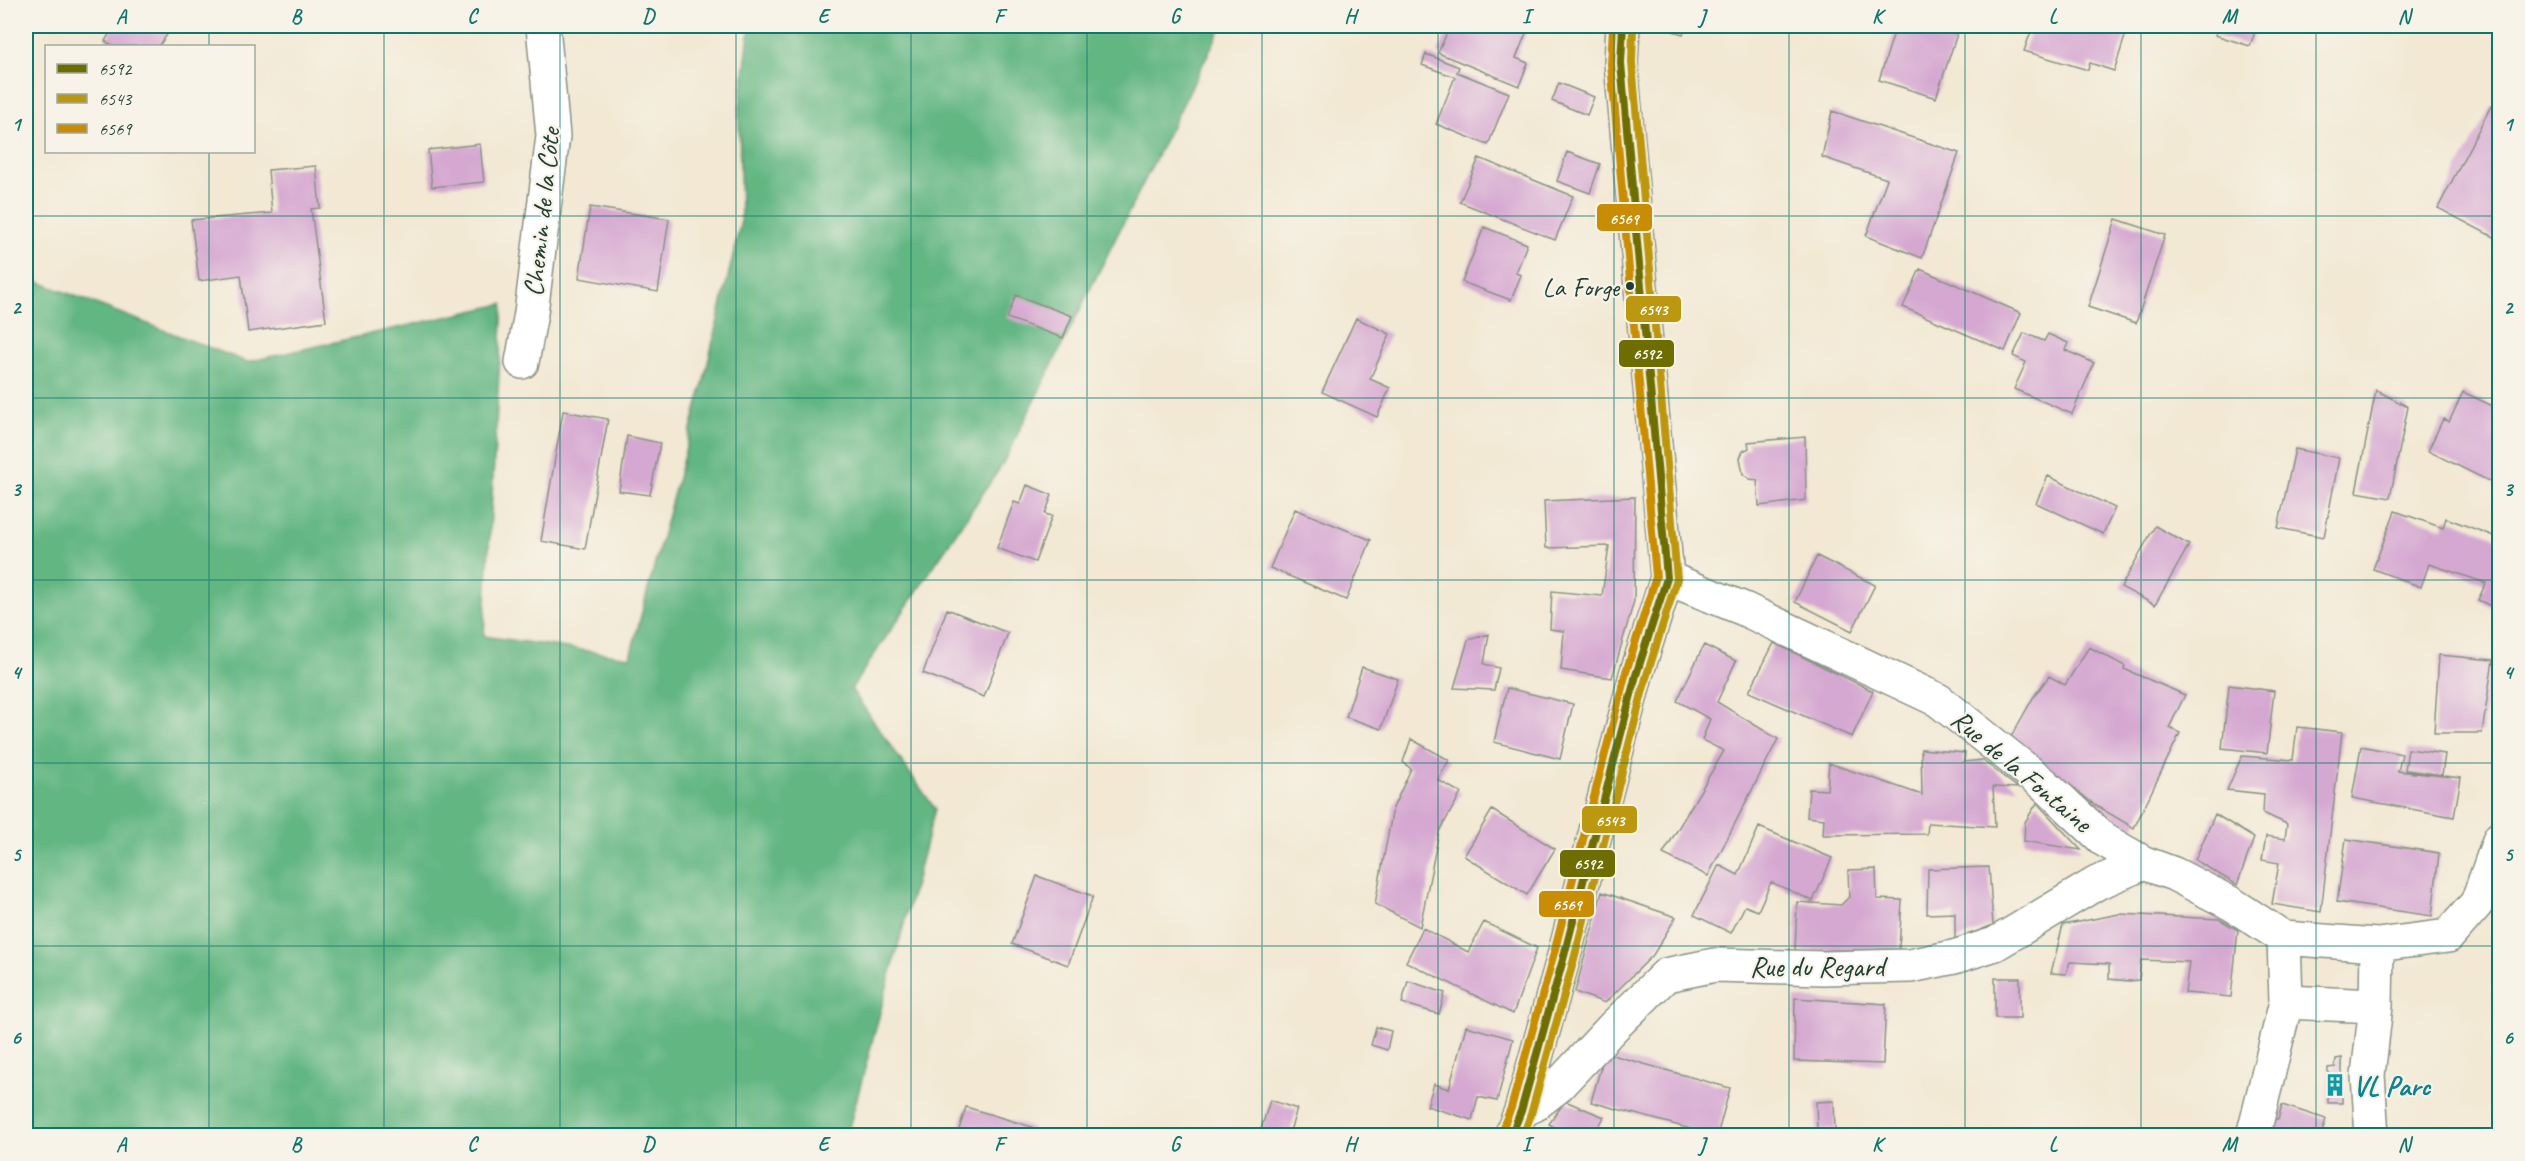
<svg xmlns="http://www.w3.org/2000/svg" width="2525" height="1161" viewBox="0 0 2525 1161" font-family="Caveat,sans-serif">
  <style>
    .forest { fill: #62b682; stroke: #407a5b; stroke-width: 1.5 }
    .building { fill: #d5a8d1 }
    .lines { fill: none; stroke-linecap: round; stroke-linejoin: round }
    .minor-casing { stroke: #889284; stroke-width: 36 }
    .tertiary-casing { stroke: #889284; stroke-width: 36 }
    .minor { stroke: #fff; stroke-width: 33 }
    .tertiary { stroke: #fff; stroke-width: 33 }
    .bus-1-casing { stroke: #f7f3e8; stroke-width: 12 }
    .bus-2-casing { stroke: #f7f3e8; stroke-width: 12 }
    .bus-3-casing { stroke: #f7f3e8; stroke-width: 12 }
    .bus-1 { stroke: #6e6e00; stroke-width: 8 }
    .bus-2 { stroke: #bc9710; stroke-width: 8 }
    .bus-3 { stroke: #c98d05; stroke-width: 8 }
    .grid { fill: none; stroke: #0f766e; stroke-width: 1.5; stroke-opacity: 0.55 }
    .bus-dot { fill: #1f3d34; stroke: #f7f3e8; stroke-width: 2 }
    .labels { text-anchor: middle; stroke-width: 4.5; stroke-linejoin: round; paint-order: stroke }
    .bus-label { font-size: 26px; fill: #1f3d34; stroke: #f7f3e8; text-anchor: end }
    .street-label { font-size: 28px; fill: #1f3d34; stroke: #f7f3e8 }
    .culture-label { font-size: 28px; font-weight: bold; fill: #0d838f; stroke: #f7f3e8; text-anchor: start }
    .line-badge { stroke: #f7f3e8; stroke-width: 2 }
    .badge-label { font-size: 16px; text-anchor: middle; font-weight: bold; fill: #fff }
    .neatline { fill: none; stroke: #0f766e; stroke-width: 2 }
    .grid-label { font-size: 20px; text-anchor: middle; font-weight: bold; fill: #0f766e }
  </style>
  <rect width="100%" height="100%" fill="#f7f3e8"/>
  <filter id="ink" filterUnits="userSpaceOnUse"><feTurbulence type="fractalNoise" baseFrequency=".0167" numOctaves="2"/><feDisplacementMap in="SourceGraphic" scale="12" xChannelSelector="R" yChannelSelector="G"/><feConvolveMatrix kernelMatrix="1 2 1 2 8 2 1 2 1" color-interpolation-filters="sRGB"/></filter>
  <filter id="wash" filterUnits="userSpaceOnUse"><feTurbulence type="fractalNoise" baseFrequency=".008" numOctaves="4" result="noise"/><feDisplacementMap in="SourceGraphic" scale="24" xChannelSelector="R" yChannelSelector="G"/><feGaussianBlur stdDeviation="1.35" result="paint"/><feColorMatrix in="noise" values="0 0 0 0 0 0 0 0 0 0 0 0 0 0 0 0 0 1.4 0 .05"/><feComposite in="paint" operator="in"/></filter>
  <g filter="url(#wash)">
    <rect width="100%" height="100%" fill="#f2e8d3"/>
    <path class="forest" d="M750 26H1222L1002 465 851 689 935 809 847 1135H26V277L247 362 503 304 484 636 630 657 703 384 741 221 739 113Z"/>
    <g id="blocks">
      <path class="building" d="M110 26H173L159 46H113L105 41 113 28Z
        M1450 26H1468L1475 28 1476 26H1529L1516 58 1528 63 1519 86 1438 53Z
        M1656 26H1686L1683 34Z
        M1896 26H1929L1957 34 1936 98 1879 80Z
        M2033 26H2123L2128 27 2114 71 2090 63 2088 70 2024 51Z
        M2219 26H2257L2250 46 2215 35Z
        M1426 54 1459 67 1457 72 1509 93 1488 145 1436 124 1455 77 1422 65Z
        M1559 83 1594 97 1587 115 1552 101Z
        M2491 106 2499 110V240L2438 208Z
        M1832 111 1959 153 1922 258 1866 236 1887 179 1822 157Z
        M480 144 484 182 432 187 428 150Z
        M1567 152 1600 164 1590 193 1557 181Z
        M1479 158 1573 196 1555 240 1460 202Z
        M316 166 320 208 311 209 326 321 248 332 241 275 199 281 191 220 272 213 268 170Z
        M590 207 669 219 658 292 579 278Z
        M2116 219 2165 235 2136 323 2088 307Z
        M1484 227 1527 244 1516 273 1521 275 1511 300 1462 282Z
        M1920 269 2021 313 2005 351 1903 307Z
        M1016 295 1072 316 1063 338 1007 318Z
        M1356 318 1390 334 1370 379 1390 388 1377 417 1322 392Z
        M2024 333 2044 341 2048 334 2068 343 2065 350 2094 363 2072 414 2014 389 2026 362 2013 356Z
        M2376 390 2408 407 2390 498 2356 492Z
        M2463 392 2499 409V486L2428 451 2443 419 2449 422Z
        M563 411 608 419 585 549 541 541Z
        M627 436 660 443 650 495 619 491Z
        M1805 437 1806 500 1759 506 1757 480 1750 479 1743 474 1740 458 1743 451 1749 448 1748 442Z
        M2295 449 2339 458 2324 537 2278 528Z
        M2048 476 2115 508 2103 534 2036 503Z
        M1027 485 1052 495 1045 514 1052 516 1035 562 997 548 1014 502 1020 504Z
        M1635 497 1634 601 1612 678 1561 670 1564 631 1550 629 1552 591 1602 596 1609 546 1546 548 1544 501Z
        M1295 509 1371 540 1346 600 1270 568Z
        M2395 511 2443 528 2446 518 2499 538V610L2478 600 2486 583 2429 564 2421 587 2373 569Z
        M2155 526 2189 545 2155 605 2121 587Z
        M1817 556 1875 585 1852 631 1795 602Z
        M947 609 1008 633 984 697 923 673Z
        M1489 634 1484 664 1499 668 1494 690 1454 688 1468 640Z
        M1774 643 1873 691 1852 737 1749 692Z
        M1704 645 1736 661 1717 702 1778 739 1708 876 1663 854 1724 751 1702 740 1710 719 1677 701Z
        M2089 647 2125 666 2124 669 2185 695 2169 728 2180 733 2134 828 2095 805 2011 737 2033 698 2049 676 2065 685Z
        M2439 655 2493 660 2482 733H2434Z
        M1362 667 1398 679 1381 729 1346 717Z
        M2229 685 2274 691 2267 753 2222 748Z
        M1507 688 1573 704 1560 759 1494 742Z
        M2297 727 2342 732 2321 912 2272 904 2279 863 2262 860 2266 836 2285 839 2287 824 2263 813 2264 794 2227 790 2242 756 2293 760Z
        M1411 739 1449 760 1438 780 1461 793 1439 832 1420 927 1375 904 1393 808 1411 769 1403 762Z
        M2361 746 2402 754 2398 771 2461 778 2454 817 2352 798Z
        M1921 749 1965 753 1964 762 1982 760 2018 788 1993 787 1995 827 1928 823 1927 834 1823 835 1824 819 1807 817 1809 789 1827 790 1829 763 1922 795Z
        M2408 749 2445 754 2442 775 2405 770Z
        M2037 803 2081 850 2024 841 2025 822Z
        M1492 810 1555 849 1527 895 1464 856Z
        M2215 814 2254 838 2237 885 2195 860Z
        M1759 827 1832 858 1813 901 1771 882 1758 911 1745 906 1731 933 1694 915 1719 865 1738 875Z
        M2346 839 2439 853 2432 916 2337 902Z
        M1989 867 1993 925 1955 940V913L1927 914 1928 869Z
        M1876 869 1877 899 1902 900 1899 949 1795 951 1797 902 1841 905 1849 897 1848 870Z
        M1037 876 1093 896 1068 965 1012 944Z
        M1602 892 1676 917 1653 955 1605 1003 1575 992Z
        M2119 914 2219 919 2238 930 2231 997 2185 993 2189 962 2141 960 2139 980 2129 981 2109 979V964L2070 962 2066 974 2051 973 2063 925Z
        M1484 922 1537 948 1513 1014 1406 962 1423 928 1468 952Z
        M1995 978H2020V1018H1995Z
        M1408 981 1445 993 1439 1014 1402 1003Z
        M1795 998 1886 1004 1883 1064 1794 1061Z
        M1466 1026 1513 1039 1497 1101 1478 1097 1472 1120 1427 1106 1434 1084 1449 1089Z
        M1376 1027 1391 1031 1387 1050 1371 1045Z
        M1605 1053 1730 1088 1717 1136 1591 1102Z
        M2342 1058V1103H2328V1068L2335 1067 2336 1059Z
        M1270 1100 1297 1109 1290 1131 1285 1129 1283 1136H1259Z
        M1565 1101 1604 1117 1594 1136H1570L1549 1124Z
        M1834 1101 1835 1130H1817L1816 1102Z
        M2282 1105 2326 1119 2321 1136H2269L2274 1118 2278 1120Z
        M966 1107 1032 1127 1029 1136H957Z"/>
    </g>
  </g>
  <g filter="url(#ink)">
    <use href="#blocks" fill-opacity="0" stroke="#889284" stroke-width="1.5"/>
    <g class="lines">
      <g class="minor-casing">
        <path id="minor" d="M522 362 531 313 553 136 543 26
          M1667 578 1744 609 1938 700 2044 784 2104 840 2144 863 2174 874 2232 904 2284 938 2377 945 2448 936 2477 903 2500 838
          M2286 1002 2376 1006
          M1521 1111 1534 1105 1556 1088 1613 1027 1666 975 1715 965 1823 968 1910 966 1954 957 1995 944 2097 883 2144 863
          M2253 1136 2286 1002 2284 938
          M2372 1136 2368 1075 2376 1006 2377 945"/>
      </g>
      <g class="tertiary-casing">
        <path id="tertiary" d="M1511 1136 1521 1111 1564 956 1636 675 1667 578 1621 63 1623 26"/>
      </g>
      <use href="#minor" class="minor"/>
      <use href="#tertiary" class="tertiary"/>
      <g class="bus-1-casing">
        <path id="bus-1" d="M1511 1136 1521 1111 1564 956 1636 675 1667 578 1621 63 1623 26"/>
      </g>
      <g class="bus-2-casing">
        <path id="bus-2" d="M1523 1136 1531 1114 1574 959 1646 678 1677 579 1632 63 1633 27"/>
      </g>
      <g class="bus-3-casing">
        <path id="bus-3" d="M1501 1132 1511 1108 1554 953 1626 672 1656 577 1611 64 1613 26"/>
      </g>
      <use href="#bus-1" class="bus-1"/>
      <use href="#bus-2" class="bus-2"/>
      <use href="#bus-3" class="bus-3"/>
    </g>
  </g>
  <path class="grid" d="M209 26V46M384 26V1136M560 26V1136M736 26V1136M911 26V1136M1087 26V1136M1262 26V1136M1438 26V1136M1614 26V1136M1789 26V1136M1965 26V1136M2141 26V1136M2316 26V1136M209 152V1136M26 216H2500M26 398H2500M26 580H2500M26 763H2500M26 946H2500"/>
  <defs>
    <g id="building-bare" transform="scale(1.8)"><path d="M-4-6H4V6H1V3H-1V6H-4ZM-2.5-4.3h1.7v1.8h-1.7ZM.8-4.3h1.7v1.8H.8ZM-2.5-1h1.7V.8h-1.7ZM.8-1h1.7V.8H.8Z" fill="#0f9aa8" stroke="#f7f3e8" stroke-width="2.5" paint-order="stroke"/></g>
  </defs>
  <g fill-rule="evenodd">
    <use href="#building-bare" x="2335" y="1085"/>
  </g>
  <circle class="bus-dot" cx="1630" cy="286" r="5"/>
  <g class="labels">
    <g class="bus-label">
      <text x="1619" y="296">La Forge</text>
    </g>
    <g class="street-label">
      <text transform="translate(541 212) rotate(-84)" y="10">Chemin de la Côte</text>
      <text transform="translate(2022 770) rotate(40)" y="10">Rue de la Fontaine</text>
      <text x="1817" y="976">Rue du Regard</text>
    </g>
    <g class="culture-label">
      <text x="2353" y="1095">VL Parc</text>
    </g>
  </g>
  <g class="line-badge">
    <rect x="1596" y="203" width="57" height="29" rx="6" fill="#c98d05"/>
    <rect x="1625" y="295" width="57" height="28" rx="6" fill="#bc9710"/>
    <rect x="1618" y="339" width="57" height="29" rx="6" fill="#6e6e00"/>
    <rect x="1581" y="805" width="57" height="29" rx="6" fill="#bc9710"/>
    <rect x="1559" y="849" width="57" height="29" rx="6" fill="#6e6e00"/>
    <rect x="1538" y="890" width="57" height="28" rx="6" fill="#c98d05"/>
  </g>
  <g class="badge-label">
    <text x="1624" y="224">6569</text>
    <text x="1653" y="315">6543</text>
    <text x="1647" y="359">6592</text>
    <text x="1610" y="826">6543</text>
    <text x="1588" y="869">6592</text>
    <text x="1567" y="910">6569</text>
  </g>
  <rect width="2525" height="1161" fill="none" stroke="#f7f3e8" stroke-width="66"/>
  <rect x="45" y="45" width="210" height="108" fill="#f7f3e8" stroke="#a1aaa0" stroke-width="1.5"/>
  <rect x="57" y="64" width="30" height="9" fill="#6e6e00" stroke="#a1aaa0" stroke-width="1.5"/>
  <text x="99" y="75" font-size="18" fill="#1f3d34">6592</text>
  <rect x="57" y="94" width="30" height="9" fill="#bc9710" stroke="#a1aaa0" stroke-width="1.5"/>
  <text x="99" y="105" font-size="18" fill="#1f3d34">6543</text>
  <rect x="57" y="124" width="30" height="9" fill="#c98d05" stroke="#a1aaa0" stroke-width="1.5"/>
  <text x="99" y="135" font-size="18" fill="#1f3d34">6569</text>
  <rect x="33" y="33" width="2459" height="1095" class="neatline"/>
  <g class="grid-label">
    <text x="121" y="23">A</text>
    <text x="296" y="23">B</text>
    <text x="472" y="23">C</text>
    <text x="648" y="23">D</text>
    <text x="823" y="23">E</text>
    <text x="999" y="23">F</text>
    <text x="1175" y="23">G</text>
    <text x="1350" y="23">H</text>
    <text x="1526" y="23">I</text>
    <text x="1702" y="23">J</text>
    <text x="1877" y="23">K</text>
    <text x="2053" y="23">L</text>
    <text x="2229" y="23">M</text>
    <text x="2404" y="23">N</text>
    <text x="16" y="131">1</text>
    <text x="2508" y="131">1</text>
    <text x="16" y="314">2</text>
    <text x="2508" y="314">2</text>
    <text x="16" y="496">3</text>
    <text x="2508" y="496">3</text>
    <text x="16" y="679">4</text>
    <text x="2508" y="679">4</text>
    <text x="16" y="861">5</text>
    <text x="2508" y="861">5</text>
    <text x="16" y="1044">6</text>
    <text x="2508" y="1044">6</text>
    <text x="121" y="1151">A</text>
    <text x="296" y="1151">B</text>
    <text x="472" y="1151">C</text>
    <text x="648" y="1151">D</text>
    <text x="823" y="1151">E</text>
    <text x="999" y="1151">F</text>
    <text x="1175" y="1151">G</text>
    <text x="1350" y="1151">H</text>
    <text x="1526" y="1151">I</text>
    <text x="1702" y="1151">J</text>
    <text x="1877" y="1151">K</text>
    <text x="2053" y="1151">L</text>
    <text x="2229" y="1151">M</text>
    <text x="2404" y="1151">N</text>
  </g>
</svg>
